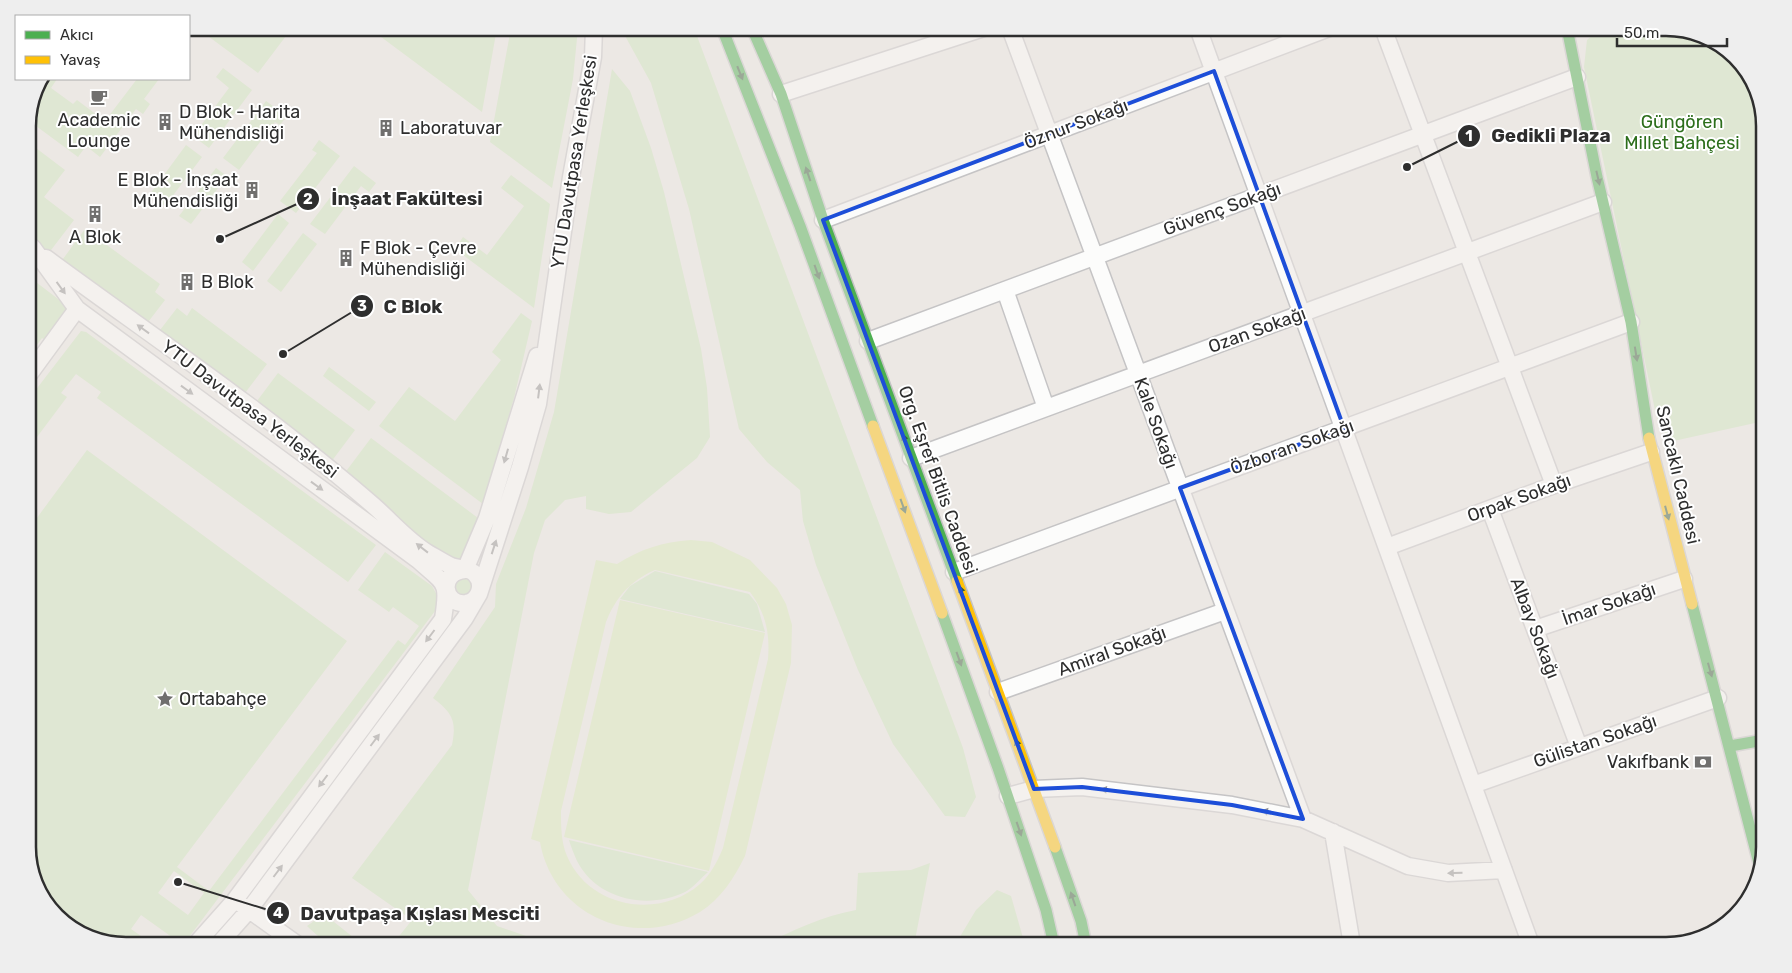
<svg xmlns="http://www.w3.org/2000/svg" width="1792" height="973" viewBox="0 0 1792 973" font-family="Rubik,sans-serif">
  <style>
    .green { fill: #cee6be; fill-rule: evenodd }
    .pitch { fill: #d9eabb; fill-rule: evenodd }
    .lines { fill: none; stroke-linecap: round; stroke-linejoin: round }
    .street-casing { stroke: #c5c4c5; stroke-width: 19 }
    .fast-casing { stroke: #c5c4c5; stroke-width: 14 }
    .slow-casing { stroke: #c5c4c5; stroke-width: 14 }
    .street { stroke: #fcfcfb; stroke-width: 16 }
    .fast { stroke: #4caf50; stroke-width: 11 }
    .slow { stroke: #ffc107; stroke-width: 11 }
    .oneway { fill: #385b3a }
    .oneway2 { fill: #959594 }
    .marked { fill: none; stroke: #1d4ed8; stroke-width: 4; stroke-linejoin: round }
    .labels { text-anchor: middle; stroke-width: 4; stroke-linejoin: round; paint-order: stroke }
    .poi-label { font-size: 18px; fill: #2e2e2e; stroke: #fff; text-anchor: start }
    .park-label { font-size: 18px; fill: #2c6e1b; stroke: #fff }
    .street-label { font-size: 18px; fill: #2e2e2e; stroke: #fff }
    .rim { fill: none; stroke: #2e2e2e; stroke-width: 2.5 }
    .leader { fill: none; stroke: #2e2e2e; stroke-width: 2 }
    .callout-dot { fill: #2e2e2e; stroke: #fff; stroke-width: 2 }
    .mark-label { font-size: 15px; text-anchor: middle; font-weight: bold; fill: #fff }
    .callout-label { font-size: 19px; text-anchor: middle; font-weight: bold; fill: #2e2e2e; stroke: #fff; stroke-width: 4; stroke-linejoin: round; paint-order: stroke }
  </style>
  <rect width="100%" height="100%" fill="#ece8e4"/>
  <path class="green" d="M197 28H292L258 73Z
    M369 28H497L482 112Z
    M511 28H578L573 79 552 188 490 142Z
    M628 28H694L963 748 976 797 965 817 945 816 893 744 858 670 816 565 803 521 800 490 767 462 739 429 689 209 651 83 624 34Z
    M1601 28H1666L1710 38 1748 72 1764 120V421L1669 442 1656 415 1584 67 1587 40Z
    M223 68 252 90 209 148 193 136 229 88 216 77Z
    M612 69 630 91 651 148 664 192 701 349 707 388 710 437 697 458 631 512 609 514 586 509V496L565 500 545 520 534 553 468 890 497 926 552 945H392L412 920 352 878 452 745C457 720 452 713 433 698L495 607 496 584 526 508 554 412Z
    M41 79H57L51 88 73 104 77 100 105 121 137 79H159L144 99 150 104 143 114 136 109 100 157 86 146 78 157 28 120Z
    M266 101 287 116 280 125 275 122 239 170 223 158Z
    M319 140 340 156 296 213 280 201 317 153 312 150Z
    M28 142 65 170 44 197 74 220 48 254 28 239Z
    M186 145 202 157 165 206 150 194Z
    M354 166 376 183 369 192 361 186 325 234 310 224Z
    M216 168 227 176 191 224 179 216Z
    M511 175 550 204 534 308 455 249 463 237 487 255 524 206 501 188Z
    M278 214 289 223 253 271 242 262Z
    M85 229 160 284 155 292 165 300 145 326 60 263Z
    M303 233 317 244 281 292 267 281Z
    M28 276 66 305 68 309 46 341 42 338 28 357Z
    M177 308 187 316 192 308 267 364 242 397 157 334Z
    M521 313 532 321 514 398 483 504 379 426 409 387 455 421 501 360 492 352Z
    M81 331 86 332 376 545 348 582 97 398 101 392 76 374 61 393 67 397 28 449V400Z
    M329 367 376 402 369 411 323 376Z
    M278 373 355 430 331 462 254 405Z
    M371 438 478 518 460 563 428 548 344 474Z
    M87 450 347 641 177 867 209 891 398 640 405 645 419 626 393 607 389 612 358 590 385 552 432 586 438 597 435 611 183 945 141 915 131 929 154 945H126L82 935 44 901 28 853V530ZM174 871 204 893 188 915 158 893Z
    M655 571 749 594 757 604 765 632 620 599 630 586Z
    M456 587a8 8 0 1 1 16 0a8 8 0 1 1-16 0Z
    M569 840 708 872C701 878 693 888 685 892 648 910 597 900 577 861 574 854 571 847 569 840Z
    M930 863 914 945H762C793 931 822 916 856 910L858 873 911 870Z
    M997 890 1011 896 1025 945H955L976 910Z
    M324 914 363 945C332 946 330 948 307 926Z"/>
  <path class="pitch" d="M691 540 712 542 750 560 777 588 786 604 792 625 791 663 745 856C734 878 721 899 700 912 635 951 553 916 540 842L531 839 596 560 617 564C641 549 662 542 691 540ZM655 570 750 592C766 613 770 634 768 659L723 848C717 862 711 874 700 884 659 920 589 908 567 856 561 842 561 826 561 811L606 622C616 597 630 581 655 570Z
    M620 600 765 633 709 871 564 837Z"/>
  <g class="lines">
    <g class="street-casing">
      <path id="street" d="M1010 28 1303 819
        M1198 28 1531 945
        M1383 28 1554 485
        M781 94 984 28
        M823 220 1329 28
        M33 248 77 309 418 560C446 585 449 581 443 619L235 900 195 945
        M46 258C156 339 271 416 374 506 391 521 408 541 428 553 435 557 443 562 451 566 459 569 469 568 475 574 485 584 479 601 466 603 443 606 438 572 465 570
        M1005 290 1046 408
        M868 341 1577 77
        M28 376 77 309
        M911 458 1603 202
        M1490 509 1579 747
        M1387 547 1554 485 1651 452
        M465 570 487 518 537 356
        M954 572 1631 322
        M1535 629 1684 579
        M998 692 1225 611
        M1473 785 1718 698
        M1008 796 1034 789 1082 787 1232 805 1303 819 1408 866 1448 873 1504 870
        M1333 832 1352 945
        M241 904 298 945
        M218 945 249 910 465 618 479 594 520 467 538 404 571 177 593 57 594 28"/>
    </g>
    <g class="fast-casing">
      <path id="fast" d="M722 28 800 226 873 426
        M752 28 781 94 823 220 957 581
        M1567 28 1597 177 1631 322 1649 438
        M1692 604 1760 867
        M942 613 998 768 1046 910 1054 945
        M1730 746 1764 740
        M1055 847 1081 921 1086 945"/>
    </g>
    <g class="slow-casing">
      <path id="slow" d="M873 426 942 613
        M1649 438 1692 604
        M957 581 1055 847"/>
    </g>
    <use href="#street" class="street"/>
    <use href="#fast" class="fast"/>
    <use href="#slow" class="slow"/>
  </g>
  <defs><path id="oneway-solid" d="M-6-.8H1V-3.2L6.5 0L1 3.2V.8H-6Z" transform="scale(1.25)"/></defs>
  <g class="oneway">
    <use href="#oneway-solid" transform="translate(740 73) rotate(68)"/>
    <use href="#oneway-solid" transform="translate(808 174) rotate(-109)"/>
    <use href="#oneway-solid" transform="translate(1598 178) rotate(77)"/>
    <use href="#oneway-solid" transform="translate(817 272) rotate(70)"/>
    <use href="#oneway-solid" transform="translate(1636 354) rotate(81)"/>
    <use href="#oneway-solid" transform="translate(905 441) rotate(-110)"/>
    <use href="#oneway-solid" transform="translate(903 506) rotate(70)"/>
    <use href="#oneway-solid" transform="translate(1667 513) rotate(75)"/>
    <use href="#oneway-solid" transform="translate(962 593) rotate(-110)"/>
    <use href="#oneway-solid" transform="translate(959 659) rotate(70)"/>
    <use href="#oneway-solid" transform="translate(1710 670) rotate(74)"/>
    <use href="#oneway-solid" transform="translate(1018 746) rotate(-110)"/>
    <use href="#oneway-solid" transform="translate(1019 829) rotate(71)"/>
    <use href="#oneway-solid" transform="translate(1073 899) rotate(-109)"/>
  </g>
  <g class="oneway2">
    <use href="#oneway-solid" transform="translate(61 288) rotate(54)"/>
    <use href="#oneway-solid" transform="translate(143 329) rotate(-144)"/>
    <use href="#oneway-solid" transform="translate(187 390) rotate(36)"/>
    <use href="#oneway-solid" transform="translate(539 391) rotate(-83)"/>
    <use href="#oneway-solid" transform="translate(506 456) rotate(106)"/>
    <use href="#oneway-solid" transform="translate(317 486) rotate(36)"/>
    <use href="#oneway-solid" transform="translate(494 547) rotate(-72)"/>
    <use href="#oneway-solid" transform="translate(422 548) rotate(-142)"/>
    <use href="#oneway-solid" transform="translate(430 636) rotate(127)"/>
    <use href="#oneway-solid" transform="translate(375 740) rotate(-53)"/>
    <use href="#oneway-solid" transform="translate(323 781) rotate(127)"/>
    <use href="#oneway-solid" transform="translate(1108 790) rotate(-173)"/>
    <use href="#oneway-solid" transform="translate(1269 812) rotate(-169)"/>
    <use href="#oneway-solid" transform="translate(278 871) rotate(-53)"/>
    <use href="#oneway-solid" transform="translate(1455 873) rotate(178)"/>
  </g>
  <path d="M0 0H1792V973H0ZM1214 71 1344 428 1180 488 1303 819 1232 805 1082 787 1034 789 823 220Z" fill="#ece8e4" fill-opacity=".55" fill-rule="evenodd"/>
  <path class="marked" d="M1214 71 1344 428 1180 488 1303 819 1232 805 1082 787 1034 789 823 220Z"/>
  <defs>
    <g id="cafe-bare" transform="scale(1.35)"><path d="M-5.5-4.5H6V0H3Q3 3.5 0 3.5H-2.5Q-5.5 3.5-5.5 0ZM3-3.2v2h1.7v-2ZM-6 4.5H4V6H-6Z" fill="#706f6e" stroke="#fff" stroke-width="2.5" paint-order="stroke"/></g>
    <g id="building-bare" transform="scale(1.35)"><path d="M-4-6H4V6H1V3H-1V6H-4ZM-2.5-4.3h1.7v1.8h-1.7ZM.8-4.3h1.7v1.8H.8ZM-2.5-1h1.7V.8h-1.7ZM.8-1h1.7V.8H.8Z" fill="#706f6e" stroke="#fff" stroke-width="2.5" paint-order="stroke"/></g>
    <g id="sight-bare" transform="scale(1.35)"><path d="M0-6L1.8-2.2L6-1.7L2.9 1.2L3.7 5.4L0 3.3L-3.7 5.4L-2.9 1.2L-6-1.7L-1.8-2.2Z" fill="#706f6e" stroke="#fff" stroke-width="2.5" paint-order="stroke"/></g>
    <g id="bank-bare" transform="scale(1.35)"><path d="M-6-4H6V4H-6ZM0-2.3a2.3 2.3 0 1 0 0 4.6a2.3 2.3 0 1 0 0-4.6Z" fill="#706f6e" stroke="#fff" stroke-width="2.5" paint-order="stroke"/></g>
  </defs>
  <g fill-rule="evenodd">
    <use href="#cafe-bare" x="99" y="97"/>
    <use href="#building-bare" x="165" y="122"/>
    <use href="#building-bare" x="386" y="128"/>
    <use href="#building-bare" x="252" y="190"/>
    <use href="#building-bare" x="95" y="214"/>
    <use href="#building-bare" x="346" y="258"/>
    <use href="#building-bare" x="187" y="282"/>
    <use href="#sight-bare" x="165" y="699"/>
    <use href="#bank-bare" x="1703" y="762"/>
  </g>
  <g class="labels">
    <g class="poi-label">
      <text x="179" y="118">D Blok - Harita<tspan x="179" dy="21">Mühendisliği</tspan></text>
      <text x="99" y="126" text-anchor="middle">Academic<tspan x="99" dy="21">Lounge</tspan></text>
      <text x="400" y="134">Laboratuvar</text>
      <text x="238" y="186" text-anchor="end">E Blok - İnşaat<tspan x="238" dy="21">Mühendisliği</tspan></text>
      <text x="95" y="243" text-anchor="middle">A Blok</text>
      <text x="360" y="254">F Blok - Çevre<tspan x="360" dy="21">Mühendisliği</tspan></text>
      <text x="201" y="288">B Blok</text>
      <text x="179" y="705">Ortabahçe</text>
      <text x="1689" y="768" text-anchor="end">Vakıfbank</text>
    </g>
    <g class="park-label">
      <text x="1682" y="128">Güngören<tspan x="1682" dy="21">Millet Bahçesi</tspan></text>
    </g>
    <g class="street-label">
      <text transform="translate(1076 124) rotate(-21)" y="6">Öznur Sokağı</text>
      <text transform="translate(574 162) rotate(-81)" y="6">YTU Davutpasa Yerleşkesi</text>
      <text transform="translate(1222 209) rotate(-20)" y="6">Güvenç Sokağı</text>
      <text transform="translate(1257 330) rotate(-20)" y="6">Ozan Sokağı</text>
      <text transform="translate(250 409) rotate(37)" y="6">YTU Davutpasa Yerleşkesi</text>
      <text transform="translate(1156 423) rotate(70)" y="6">Kale Sokağı</text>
      <text transform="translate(1292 447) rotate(-20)" y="6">Özboran Sokağı</text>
      <text transform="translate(1678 475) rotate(77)" y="6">Sancaklı Caddesi</text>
      <text transform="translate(938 480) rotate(70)" y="6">Org. Eşref Bitlis Caddesi</text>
      <text transform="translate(1519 498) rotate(-20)" y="6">Orpak Sokağı</text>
      <text transform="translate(1609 604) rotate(-19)" y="6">İmar Sokağı</text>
      <text transform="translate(1535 628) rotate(69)" y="6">Albay Sokağı</text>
      <text transform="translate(1112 651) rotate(-20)" y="6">Amiral Sokağı</text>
      <text transform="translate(1595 741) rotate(-19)" y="6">Gülistan Sokağı</text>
    </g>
  </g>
  <path d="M0 0H1792V973H0ZM126 36H1666A90 90 0 0 1 1756 126V847A90 90 0 0 1 1666 937H126A90 90 0 0 1 36 847V126A90 90 0 0 1 126 36Z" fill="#eee" fill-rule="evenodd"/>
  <path class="rim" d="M126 36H1666A90 90 0 0 1 1756 126V847A90 90 0 0 1 1666 937H126A90 90 0 0 1 36 847V126A90 90 0 0 1 126 36Z"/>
  <path class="leader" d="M1407 167L1469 136M220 239L308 199M283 354L362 306M178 882L278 913"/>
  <g class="callout-dot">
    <circle cx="1407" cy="167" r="5"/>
    <circle cx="220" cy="239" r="5"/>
    <circle cx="283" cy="354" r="5"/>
    <circle cx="178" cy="882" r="5"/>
    <circle cx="1469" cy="136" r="12"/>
    <circle cx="308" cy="199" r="12"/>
    <circle cx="362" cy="306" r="12"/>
    <circle cx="278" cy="913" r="12"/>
  </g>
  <g class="mark-label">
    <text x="1469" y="141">1</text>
    <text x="308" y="204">2</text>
    <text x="362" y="311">3</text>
    <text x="278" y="918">4</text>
  </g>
  <g class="callout-label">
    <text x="1551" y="142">Gedikli Plaza</text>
    <text x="407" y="205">İnşaat Fakültesi</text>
    <text x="413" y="313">C Blok</text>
    <text x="420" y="920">Davutpaşa Kışlası Mesciti</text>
  </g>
  <rect x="15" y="15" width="175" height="65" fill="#ffffff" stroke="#ababab"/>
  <rect x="25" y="31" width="25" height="8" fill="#4caf50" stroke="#ababab"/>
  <text x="60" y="40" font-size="15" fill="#2e2e2e">Akıcı</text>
  <rect x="25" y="56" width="25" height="8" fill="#ffc107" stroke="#ababab"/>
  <text x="60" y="65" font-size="15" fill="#2e2e2e">Yavaş</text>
  <path d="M1617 38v8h110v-8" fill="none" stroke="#2e2e2e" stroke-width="2.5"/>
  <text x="1624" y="38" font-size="15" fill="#2e2e2e" stroke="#ffffff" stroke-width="4" paint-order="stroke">50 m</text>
</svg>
